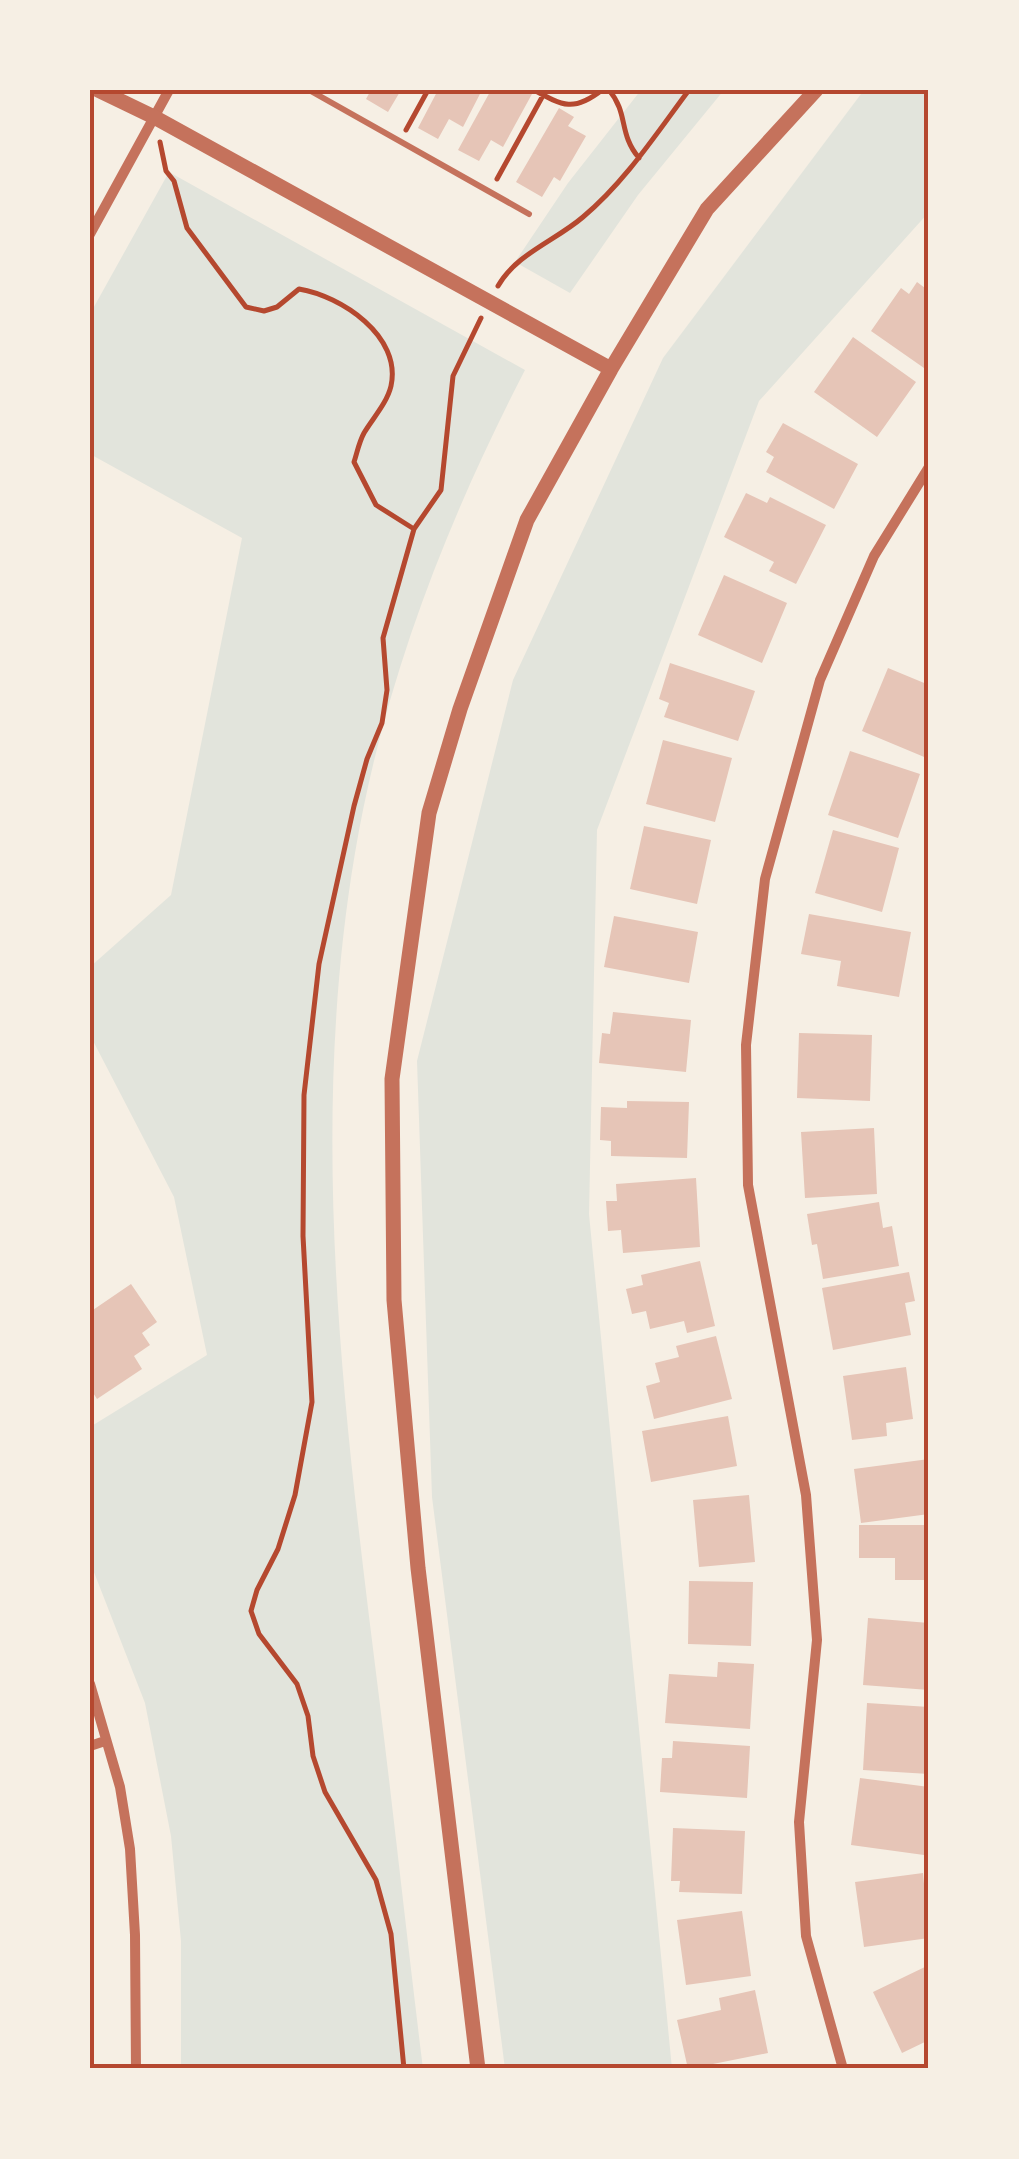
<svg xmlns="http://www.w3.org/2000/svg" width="1019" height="2159" viewBox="0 0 1019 2159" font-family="'Work Sans',sans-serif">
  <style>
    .green { fill: #e2e4dc }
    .building { fill: #e6c5b7 }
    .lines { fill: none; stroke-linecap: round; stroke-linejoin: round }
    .path { stroke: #b5482f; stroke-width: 5 }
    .service { stroke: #c5725c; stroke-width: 6 }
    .minor { stroke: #c5725c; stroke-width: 10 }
    .tertiary { stroke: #c5725c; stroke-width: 15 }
    .neatline { fill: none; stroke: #b5482f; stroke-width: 4 }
  </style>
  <rect width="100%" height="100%" fill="#f6efe4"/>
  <path class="green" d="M641 90H724L638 195 570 293 515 262 568 183Z
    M864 90H929V212L759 401 597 830 589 1214 672 2069H505L432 1497 417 1061 513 680 663 358Z
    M169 172 525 370C446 523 384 682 355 853 307 1136 345 1423 380 1705 395 1826 408 1948 423 2069H181V1941L171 1836 145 1703 90 1562V1427L207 1355 174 1197 90 1035V967L171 895 242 538 90 454V314Z"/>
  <path class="building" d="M371 90H401L388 112 366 99Z
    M438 90H482L463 127 449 119 438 139 418 128Z
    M491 90H525L532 94 503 147 491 140 479 161 458 150Z
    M559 108 574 117 568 126 586 136 560 181 554 177 542 197 516 182Z
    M917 282 929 291V362L924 368 871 331 901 288 909 294Z
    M853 337 916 382 877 437 814 392Z
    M783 423 858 464 834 509 766 472 774 457 766 452Z
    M746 493 767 503 770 497 826 525 796 584 769 571 774 562 724 537Z
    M724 575 787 603 762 663 698 635Z
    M670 663 755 691 738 741 664 717 669 703 659 699Z
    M888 668 929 685V759L862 731Z
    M663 740 732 758 715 822 646 804Z
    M850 751 920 774 898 838 828 815Z
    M644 826 711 840 697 904 630 889Z
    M833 830 899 848 882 912 815 893Z
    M809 914 911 932 899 997 837 986 841 961 801 954Z
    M614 916 698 932 689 983 604 967Z
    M613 1012 691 1020 686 1072 599 1063 602 1033 610 1034Z
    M799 1033 872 1035 870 1101 797 1098Z
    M627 1101 689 1102 687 1158 611 1156V1141L600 1140 601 1107 627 1108Z
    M874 1128 877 1194 805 1198 801 1132Z
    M696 1178 700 1247 623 1253 621 1230 608 1231 606 1201H617L616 1184Z
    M879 1202 883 1228 892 1226 899 1266 823 1279 817 1244 812 1245 807 1214Z
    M700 1261 715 1326 687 1333 684 1321 650 1329 646 1311 632 1314 626 1289 643 1285 641 1275Z
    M909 1272 915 1301 905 1303 911 1335 833 1350 822 1288Z
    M131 1284 157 1322 142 1333 150 1345 134 1356 142 1369 97 1399 90 1388V1312Z
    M716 1336 732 1399 654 1419 646 1386 660 1382 655 1363 679 1357 676 1346Z
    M906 1367 913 1419 886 1423 887 1436 852 1440 843 1376Z
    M728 1416 737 1466 651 1482 642 1431Z
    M929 1459V1514L861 1523 854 1469Z
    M749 1495 755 1562 699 1567 693 1500Z
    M859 1525H929V1580H895V1558H859Z
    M689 1581 753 1582 751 1646 688 1644Z
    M868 1618 929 1623V1690L863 1685Z
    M718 1662 754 1664 750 1729 665 1723 669 1674 717 1677Z
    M867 1703 929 1707V1774L863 1770Z
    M673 1741 750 1746 747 1798 660 1792 662 1758H672Z
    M860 1778 929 1787 926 1811 929 1837 926 1836 924 1855 851 1845Z
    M673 1828 745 1831 742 1894 679 1892 680 1881H671Z
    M923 1873 929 1938 864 1947 855 1882Z
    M742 1911 751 1976 686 1985 677 1920Z
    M929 1965V2040L902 2053 873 1992Z
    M755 1990 768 2053 688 2069 677 2020 721 2010 719 1998Z"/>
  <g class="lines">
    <path class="path" d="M534 90C563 106 574 112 602 90
      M609 90C629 114 618 133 639 158
      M406 130 428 90
      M160 142 166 171 174 181 187 228 246 307 264 311 277 307 299 289C341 296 402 336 391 386 387 403 373 418 364 433 359 442 357 453 354 462L376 505 414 529
      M497 179 546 90
      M498 286C516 254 555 241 583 217 625 182 656 134 689 90
      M404 2069 391 1934 376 1880 325 1792 313 1756 308 1716 297 1684 259 1634 251 1611 257 1590 278 1549 295 1495 312 1402 303 1236 304 1095 319 964 354 806 367 759 382 723 387 690 383 638 414 529 441 490 453 376 481 318"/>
    <path class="service" d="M309 90 529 214"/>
    <path class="minor" d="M90 234 169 90
      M90 1684 120 1787 130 1849 135 1935 136 2069
      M90 1746 105 1741
      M843 2069 806 1936 799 1822 817 1640 806 1495 748 1185 746 1045 765 879 820 680 874 556 929 467"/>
    <path class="tertiary" d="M98 90 154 117 611 369
      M478 2069 418 1568 394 1300 392 1079 429 813 460 709 527 520 611 369 707 209 816 90"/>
  </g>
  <rect width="1019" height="2159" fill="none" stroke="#f6efe4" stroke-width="185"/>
  <rect x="92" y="92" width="834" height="1974" class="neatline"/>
</svg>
